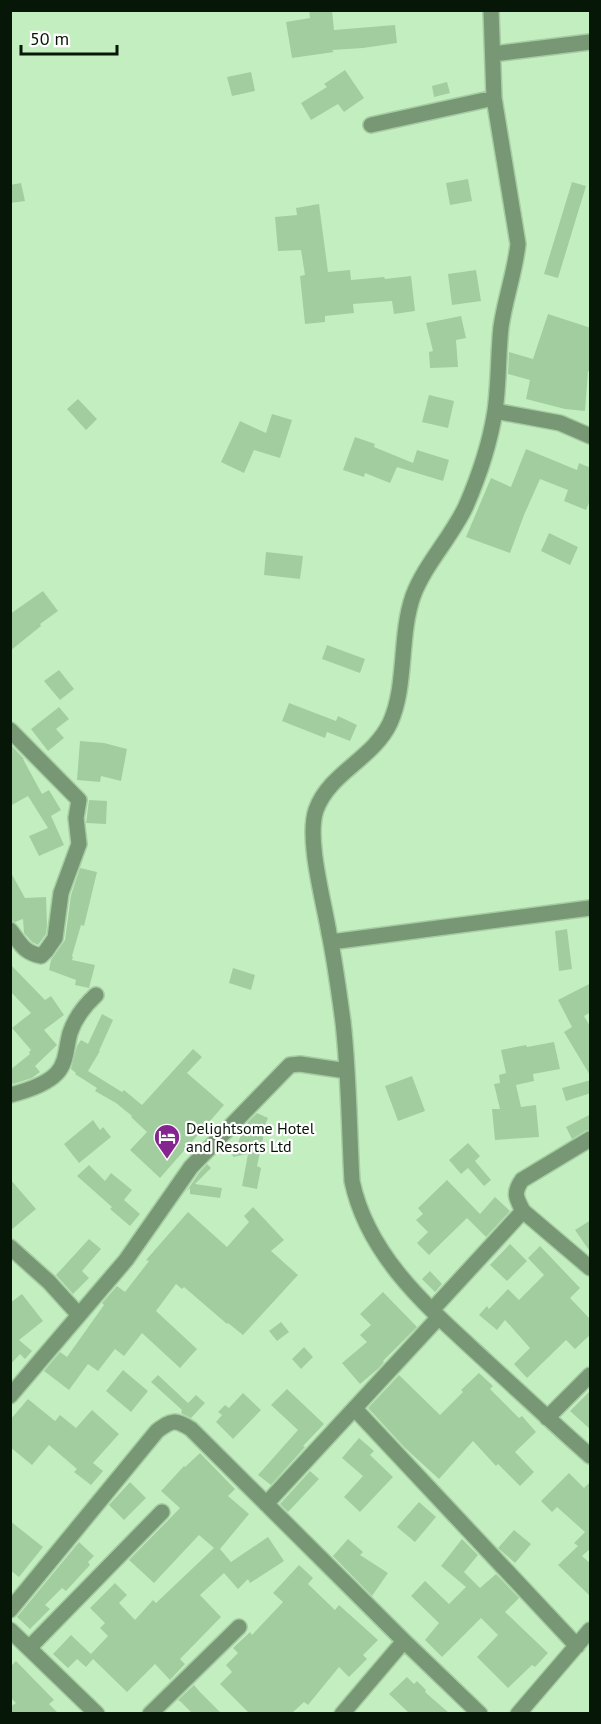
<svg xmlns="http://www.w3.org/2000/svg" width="601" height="1724" viewBox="0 0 601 1724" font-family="'PT Sans',sans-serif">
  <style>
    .building { fill: #a2ce9f }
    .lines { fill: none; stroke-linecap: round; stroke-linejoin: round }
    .minor-casing { stroke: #a5cca2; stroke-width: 18 }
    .minor { stroke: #779775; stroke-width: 15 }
    .labels { text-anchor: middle; stroke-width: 4.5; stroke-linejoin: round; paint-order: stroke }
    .poi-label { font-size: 16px; fill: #071707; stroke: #fff; text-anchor: start }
  </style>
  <rect width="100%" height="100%" fill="#c3efc0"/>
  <path class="building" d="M309 10H332L334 30 395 25 397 43 363 48 332 50 334 52 292 58 286 22 310 18Z
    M345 70 364 98 344 112 338 104 311 120 301 103 327 87 324 84Z
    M251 72 255 91 232 96 227 77Z
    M447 82 450 93 434 97 432 86Z
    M468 179 472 201 450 205 446 183Z
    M572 182 586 186 558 278 544 274Z
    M21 183 25 201 10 203V185Z
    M319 204 328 272 350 270 351 280 384 277 385 279 411 276 415 311 394 314 392 301 353 304 354 313 325 316V322L305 324 300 276 305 275 301 250 278 251 275 217 297 215 296 208Z
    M476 270 481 301 452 305 448 274Z
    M548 314 591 328V372L588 371 585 411 565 409 526 399 530 380 508 374 509 352 533 359Z
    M461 316 466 338 456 340 458 367 430 368 429 352 433 351 426 323Z
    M429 395 454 401 448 428 422 422Z
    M78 399 97 419 86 430 67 409Z
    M272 414 292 420 280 458 254 450 244 473 221 462 240 421 266 433Z
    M355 437 375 444 374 447 413 463 417 450 449 460 443 481 397 467 390 483 365 473 364 477 343 470Z
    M526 449 577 470 579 463 591 468V498L586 510 564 501 568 490 540 479 524 515 510 553 466 537 491 478 511 487Z
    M549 533 578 547 570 565 541 551Z
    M266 552 303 556 300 579 264 575Z
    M43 591 58 611 40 624 41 626 10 651V614Z
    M327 645 365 659 360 673 322 659Z
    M59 670 74 689 60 700 44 681Z
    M289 703 336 721 338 716 357 725 350 741 327 732 325 738 282 721Z
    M59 707 69 719 56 729 64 738 48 751 31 729Z
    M80 741 104 743 127 749 121 781 101 776 100 782 77 780Z
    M10 744 24 759H23L42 794 49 790 61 810 51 816 64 845 39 856 29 836 48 828 28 796 10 806Z
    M89 800 107 801 106 824 86 823Z
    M80 868 97 872 84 926 81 925 72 956 73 957 72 960 95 965 89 988 75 985 76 980 49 970 51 960 65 940 71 895Z
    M10 871 25 898 46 897 47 924 46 934 38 945 32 942 24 933 23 919 15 922 10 920Z
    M567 929 572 969 559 971 555 931Z
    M10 964 45 1000 51 996 64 1015 44 1030 57 1045 35 1066 40 1072 32 1078 13 1084 10 1081V1070L30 1054 29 1052 31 1050 12 1028 31 1013 10 991Z
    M233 968 255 975 251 990 229 983Z
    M591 983V1012L584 1016 591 1028V1077L564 1032 572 1027 558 1000Z
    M102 1014 113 1020 99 1051H100L88 1071 122 1092 124 1090 142 1105 193 1049 202 1057 187 1073 224 1105 160 1178 130 1150 147 1132 131 1117 132 1116 116 1103 95 1091 97 1088 75 1074 76 1073 71 1069 77 1046 81 1040 88 1044Z
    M554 1042 560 1069 533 1074 534 1081 516 1085 521 1107 536 1105 539 1137 495 1140 492 1109H500L494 1084 500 1083 499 1075 506 1073 501 1050 526 1045 527 1047Z
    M412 1076 425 1111 398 1121 385 1086Z
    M591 1080V1093L566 1101 562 1088Z
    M257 1113 268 1118 261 1134H264L257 1166 261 1168 257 1189 242 1186 248 1154 233 1157 231 1147 237 1146 243 1129H245L248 1122Z
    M591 1114V1129L585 1131 572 1139 566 1127Z
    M93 1120 100 1130 103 1127 111 1137 79 1163 64 1144Z
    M468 1143 480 1156 475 1161 491 1180 484 1186 468 1168 461 1174 449 1160Z
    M207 1164 211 1168 195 1184 222 1188 220 1198 190 1194V1188L186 1192 199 1173Z
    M89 1165 105 1181 111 1173 132 1190 124 1200 140 1214 130 1226 110 1209 112 1207 77 1176Z
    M10 1179 36 1209 10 1231Z
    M447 1180 480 1214 495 1197 510 1211 486 1237 467 1218 429 1255 417 1243 428 1232 416 1220 423 1214 418 1208Z
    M253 1207 284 1240 271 1251 298 1275 243 1335 228 1323 227 1324 184 1287 182 1289 176 1284 156 1311 197 1349 180 1368 142 1333 124 1356 115 1349 98 1371 88 1364 69 1390 44 1371 60 1352 67 1357 104 1305 102 1303 117 1286 125 1292 149 1261 146 1260 188 1212 227 1247 249 1222 244 1216Z
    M591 1220V1253L575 1230Z
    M89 1239 101 1249 82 1271 89 1278 73 1294 56 1275Z
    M510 1244 527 1261 507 1281 490 1265Z
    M540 1246 580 1288 570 1298 591 1320V1334L575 1349 566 1340 527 1378 514 1364 530 1348 505 1320 497 1330 479 1315 487 1306 489 1309 508 1289 519 1300 544 1275 528 1258Z
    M430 1271 442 1284 435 1292 422 1279Z
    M383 1292 417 1327 383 1361 384 1362 379 1368 360 1384 342 1363 367 1342 360 1335 371 1325 360 1314Z
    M22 1294 43 1321 19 1340 32 1351 25 1359 20 1354 10 1365V1303Z
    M281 1322 289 1332 277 1341 269 1331Z
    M304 1347 313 1357 301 1369 292 1359Z
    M123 1370 148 1391 131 1412 106 1391Z
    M479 1373 493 1386 490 1389 519 1418 522 1416 536 1432 515 1452 534 1472 520 1486 498 1464 496 1466 473 1441 439 1479 405 1448 368 1408 399 1375 440 1415 463 1392 461 1390Z
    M158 1375 188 1403 196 1395 205 1403 191 1418 181 1413 182 1410 151 1382Z
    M287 1389 324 1424 303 1446 305 1447 271 1485 258 1475 298 1430 271 1405Z
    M591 1390V1430L570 1411Z
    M243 1393 261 1410 233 1439 216 1422 222 1415 218 1412 225 1405 229 1408Z
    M28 1399 55 1421 60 1415 76 1428 92 1410 119 1434 93 1463 103 1471 91 1485 74 1472 77 1469 49 1445 32 1465 10 1447V1420Z
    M359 1438 374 1451 370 1455 393 1477 360 1512 344 1497 363 1476 342 1458Z
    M200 1453 235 1489 228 1496 249 1514 220 1549 231 1562 268 1537 284 1561 250 1583 248 1579 238 1589 224 1573 200 1595 221 1617 180 1659 185 1664 170 1680 155 1664 127 1692 93 1659 86 1667 77 1659 68 1668 53 1654 71 1635 91 1654 108 1636 100 1628 105 1623 90 1608 115 1583 127 1595 119 1603 135 1620 153 1600 156 1603 214 1548 199 1535 154 1583 129 1560 180 1508 161 1491 184 1466 185 1467Z
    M310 1471 319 1479 288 1512 280 1504Z
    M569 1473 584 1488 591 1481V1548L582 1556 591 1564V1597L558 1565 578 1546 574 1543 585 1532 557 1507 552 1512 541 1501Z
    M130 1482 146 1498 124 1520 109 1505Z
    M419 1502 436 1517 415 1542 397 1527Z
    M10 1521 43 1547 19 1577 10 1570Z
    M514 1530 531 1544 515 1563 498 1548Z
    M348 1539 363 1552 360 1555 388 1573 372 1596 333 1556Z
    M462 1539 478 1555 464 1572 480 1588 496 1574 519 1598 505 1612 548 1653 535 1667 532 1665 508 1688 477 1657 498 1635 481 1618 442 1657 425 1640 439 1623 411 1596 425 1581 449 1604 466 1587 441 1566Z
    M79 1542 94 1556 88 1562 90 1565 66 1591 62 1588 45 1605 50 1609 30 1629 17 1617Z
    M299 1565 313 1578 308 1584 335 1610 339 1605 378 1640 363 1655 367 1659 349 1677 339 1667 308 1705 304 1702 292 1713H249L220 1684 232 1672 226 1665 238 1653 233 1648 250 1632 252 1635 283 1602 273 1593Z
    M16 1661 54 1700 49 1704 58 1713H10V1707L16 1703 10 1697V1667Z
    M407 1677 414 1684 417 1681 426 1690 425 1692 449 1713H409L389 1694Z
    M194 1685 199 1691 221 1713H192L181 1702 178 1700Z"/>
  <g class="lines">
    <g class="minor-casing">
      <path id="minor" d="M491 10 494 98 518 244C515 272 505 299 501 327 498 355 499 383 495 411 490 443 479 476 466 506 451 538 425 564 413 596 399 636 407 686 390 723 373 759 329 773 316 810 306 839 324 902 329 933 335 962 339 992 343 1022 349 1074 349 1128 352 1181 368 1258 431 1310 486 1361 521 1393 555 1425 590 1456
        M493 54 590 42
        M371 125 494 98
        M495 411 560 423 590 436
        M10 730 79 800 76 818 79 844 61 893 55 938 46 951 41 956C23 952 21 944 10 930
        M331 942 590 908
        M10 1095C26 1091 46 1085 57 1073 67 1062 66 1047 70 1033 75 1018 84 1006 96 995
        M523 1211C516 1198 513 1193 522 1180L590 1139
        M10 1247 49 1282 79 1315
        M432 1310 523 1211 590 1268
        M10 1396 126 1260 191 1167 290 1065 300 1064 347 1071
        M355 1409 577 1646
        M547 1418 590 1375
        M266 1504 439 1317
        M10 1610 157 1431C172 1420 175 1419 191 1429L404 1641 480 1714
        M10 1630 97 1714
        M29 1648 162 1512
        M150 1714 239 1627
        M342 1714 404 1641
        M518 1714 590 1630"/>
    </g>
    <use href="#minor" class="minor"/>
  </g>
  <defs>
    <g id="hotel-pin" transform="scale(1.35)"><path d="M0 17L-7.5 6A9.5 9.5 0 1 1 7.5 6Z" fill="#852690" stroke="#fff"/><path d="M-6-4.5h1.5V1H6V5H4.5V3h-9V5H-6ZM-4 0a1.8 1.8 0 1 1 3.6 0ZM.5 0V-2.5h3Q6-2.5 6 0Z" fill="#fff"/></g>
  </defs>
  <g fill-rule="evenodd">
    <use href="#hotel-pin" x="167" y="1137"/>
  </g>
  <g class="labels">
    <g class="poi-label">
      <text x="186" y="1134">Delightsome Hotel<tspan x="186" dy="18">and Resorts Ltd</tspan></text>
    </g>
  </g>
  <rect width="601" height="1724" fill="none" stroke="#071707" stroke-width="24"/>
  <path d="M21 45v9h96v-9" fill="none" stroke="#071707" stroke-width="3"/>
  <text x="30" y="45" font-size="18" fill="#071707" stroke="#ffffff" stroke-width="4.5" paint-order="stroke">50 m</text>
</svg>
